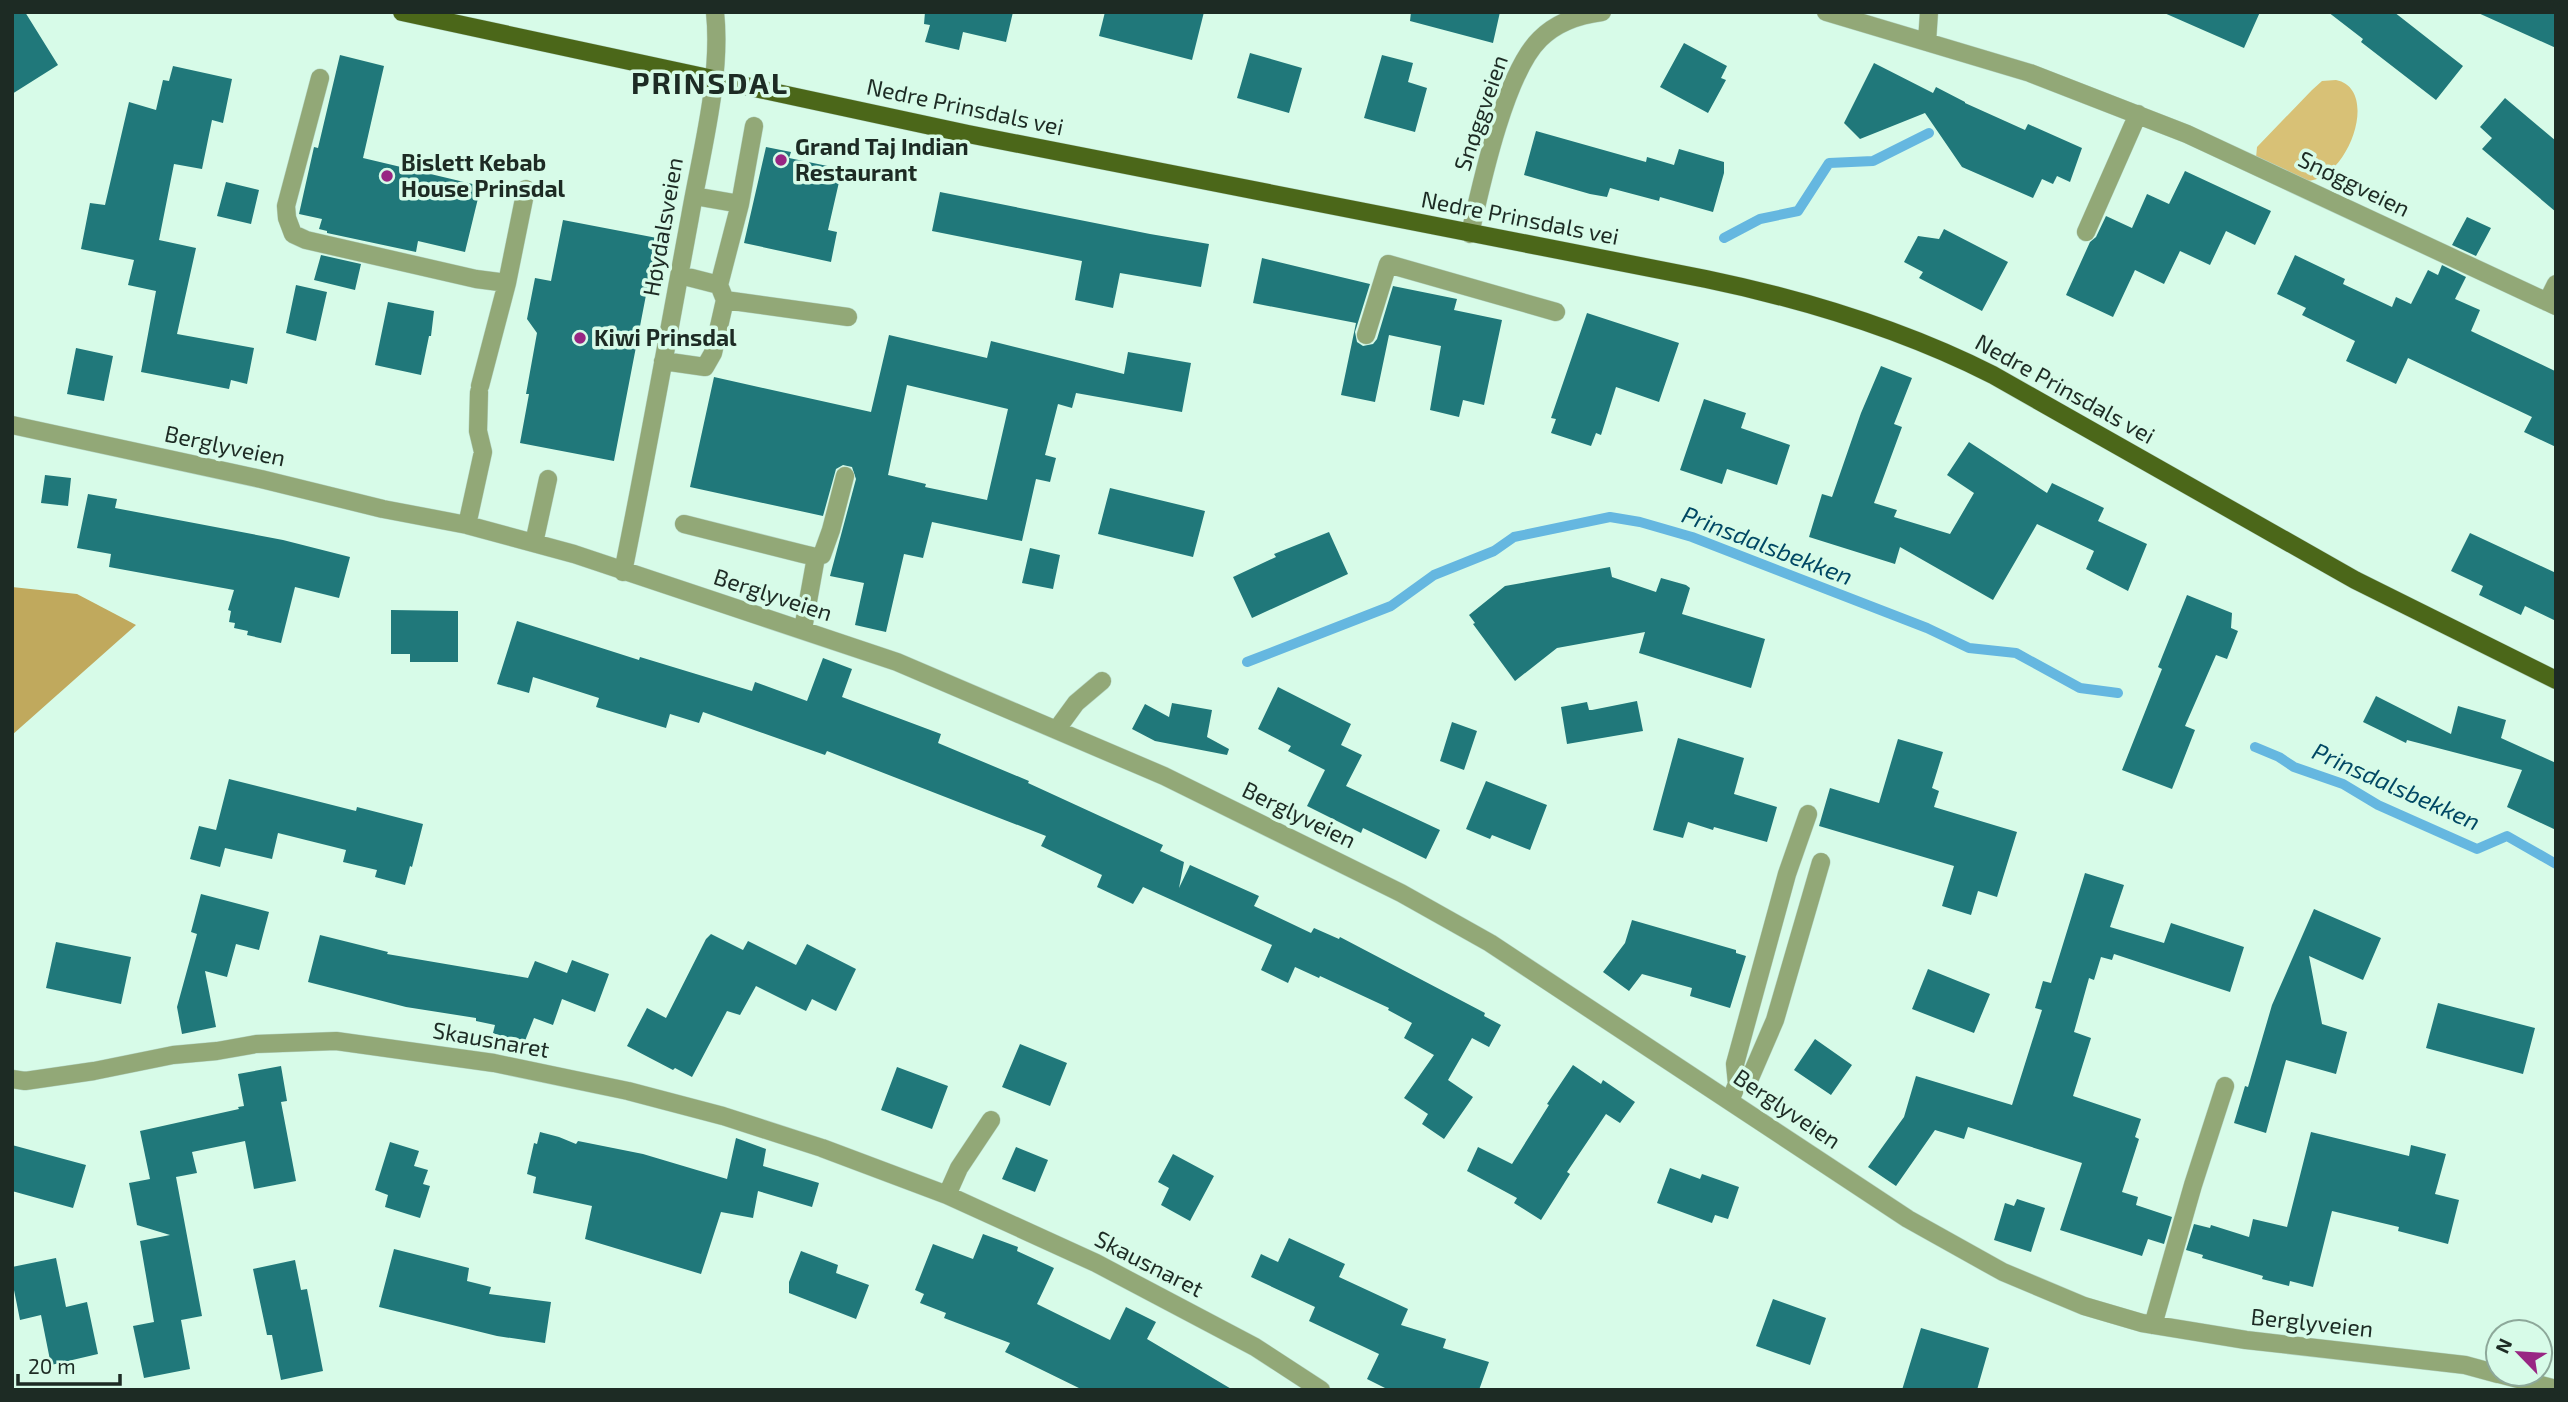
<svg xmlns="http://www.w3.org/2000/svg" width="2568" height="1402" viewBox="0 0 2568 1402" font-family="'Exo 2',sans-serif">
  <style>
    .green { fill: #d8c176 }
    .forest { fill: #c0a95d }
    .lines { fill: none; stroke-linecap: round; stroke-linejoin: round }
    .stream { stroke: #65b7e0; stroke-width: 10 }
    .building { fill: #20787a; fill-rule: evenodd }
    .minor-casing { stroke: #b6d6c5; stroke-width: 19 }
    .major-casing { stroke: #b6d6c5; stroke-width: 19 }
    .minor { stroke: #92a877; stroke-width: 18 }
    .major { stroke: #4b6719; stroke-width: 18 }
    .poi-dot { fill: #982683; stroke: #d7fbe8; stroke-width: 2.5 }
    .labels { text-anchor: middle; stroke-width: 7; stroke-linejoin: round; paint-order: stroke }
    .street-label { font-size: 23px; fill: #1d2b24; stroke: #d7fbe8 }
    .poi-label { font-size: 23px; font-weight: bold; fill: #1d2b24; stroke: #d7fbe8; text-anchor: start }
    .water-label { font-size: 24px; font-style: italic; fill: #004864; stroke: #d7fbe8 }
    .district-label { font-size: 30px; font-weight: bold; letter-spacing: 2px; fill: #1d2b24; stroke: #d7fbe8 }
  </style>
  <rect width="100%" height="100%" fill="#d7fbe8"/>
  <path class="green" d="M2336 80C2381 89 2348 181 2306 181 2295 181 2267 163 2256 158L2257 147 2312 90 2322 81Z"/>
  <path class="forest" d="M12 587 77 594 136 625 12 735Z"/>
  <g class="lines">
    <path class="stream" d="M1724 238 1760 219 1798 211 1829 163 1873 161 1929 133
      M1247 662 1391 606 1434 575 1494 551 1514 537 1610 517 1640 522 1692 537 1927 628 1969 648 2016 653 2080 688 2118 693
      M2255 747 2279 757 2294 767 2343 784 2378 805 2477 849 2507 836 2556 864"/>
  </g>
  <path class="building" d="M12 12H25L58 65 12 94Z
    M925 12H1013L1006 42 963 32 959 50 925 42 930 25 924 24Z
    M1105 12H1204L1192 60 1099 36Z
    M1411 12H1500L1493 43 1410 21Z
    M2162 12H2260L2244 48Z
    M2328 12H2394L2463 66 2436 100 2361 42 2363 39Z
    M2476 12H2556V48Z
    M1684 43 1727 66 1721 78 1726 80 1708 113 1660 87Z
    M1250 53 1302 68 1289 113 1237 98Z
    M340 55 384 66 363 158 481 186 465 252 418 241 416 252 327 233V231L319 229 322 219 299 214 314 147 318 148Z
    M1382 55 1413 63 1408 82 1427 88 1415 132 1364 118Z
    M1874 63 1933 93 1936 87 1965 102V103L2025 130 2028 124 2082 148 2070 182 2057 176 2053 184 2042 179 2033 198 1962 167 1925 113 1860 139 1844 123Z
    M173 66 232 79 223 123 212 120 202 169 174 164 159 240 196 248 177 334 254 348 247 384 231 380 229 389 141 372 156 291 128 285 134 260 81 249 90 203 105 205 129 102 156 110 163 80 169 81Z
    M2505 98 2556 141V212L2482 149 2492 138 2480 127Z
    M1536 131 1646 162 1647 157 1674 165 1679 149 1724 162V173L1713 212 1660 197 1659 201 1610 188 1607 197 1590 194 1524 175Z
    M766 147 791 152 789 158 842 169 828 230 837 232 831 262 744 243Z
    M2185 171 2271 211 2255 245 2226 231 2210 265 2180 251 2164 284 2135 270 2113 317 2066 295 2090 242 2096 237 2106 216 2132 228 2147 194 2169 204Z
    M226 182 259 190 251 224 217 216Z
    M940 192 1150 234 1209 244 1201 287 1120 273 1113 308 1075 300 1082 261 932 231Z
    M2467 217 2491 228 2476 256 2452 245Z
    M563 220 657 238 614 461 520 443 529 394H526L537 333 527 319 535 278 551 281Z
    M1944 229 2008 262 1982 311 1919 278 1923 272 1904 262 1918 236 1939 239Z
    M321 255 361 264 355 290 314 280Z
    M2295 255 2345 279 2343 284 2392 307 2396 297 2411 304 2428 270 2438 275 2442 265 2466 277 2455 299 2480 310 2471 331 2555 371 2556 369V447L2524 432 2532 417 2408 358 2396 384 2346 361 2355 341 2302 315 2306 308 2277 294Z
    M1262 258 1370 284 1355 332 1357 342 1363 346 1373 344 1377 339 1393 286 1457 299 1454 310 1502 320 1484 405 1463 400 1459 417 1430 410 1441 346 1389 335 1375 402 1341 395 1356 323 1253 303Z
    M296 285 327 292 316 341 286 333Z
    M388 302 434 311 431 336H429L421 375 375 365Z
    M1587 313 1679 343 1659 402 1616 387 1601 435 1596 433 1591 446 1551 433 1556 419 1551 418Z
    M889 335 987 358 991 341 1124 374 1128 352 1191 363 1182 412 1076 393 1072 408 1058 404 1045 455 1056 458 1050 482 1036 479 1022 541 932 522 923 558 904 554 886 632 855 625 864 583 830 576 856 479 852 467 843 465 836 469 823 516 690 487 714 377 871 412ZM907 385 1008 409 987 500 925 487 926 484 888 475Z
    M76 348 113 356 104 401 67 394Z
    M1881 366 1912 378 1894 424 1902 427 1874 503 1897 510 1894 517 1950 534 1974 493 1947 475 1969 442 2047 493 2052 483 2104 508 2098 521 2147 544 2128 591 2086 569 2094 551 2037 524 1993 600 1900 547 1895 564 1809 537 1822 494 1832 497 1861 413Z
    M1704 399 1746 413 1741 428 1790 445 1777 485 1727 469 1722 484 1680 470Z
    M45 475 71 478 68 506 41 503Z
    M1110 488 1205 511 1193 557 1098 534Z
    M88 494 117 499 115 508 283 540 350 557 339 598 295 587 281 643 247 635 248 631 234 628 235 623 229 622 231 611 228 610 234 590 109 567 111 554 77 548Z
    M1329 532 1348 574 1252 618 1233 577 1276 557 1274 554Z
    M2470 533 2556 573V621L2525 606 2521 615 2479 595 2483 586 2451 571Z
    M1030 548 1060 555 1053 589 1022 583Z
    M1610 567 1612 577 1656 592 1661 578 1686 585 1690 588 1682 614 1765 639 1751 688 1639 653 1645 632 1557 648 1515 681 1473 624 1475 623 1469 615 1505 586Z
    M2187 595 2232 613 2231 628 2238 631 2227 659 2216 655 2185 726 2195 730 2172 789 2122 770 2162 669 2158 667Z
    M391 610 458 611V662H410V654H391Z
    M517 621 639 660 640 657 752 691 755 682 807 701 823 658 852 669 842 697 941 734 938 743 1029 781 1028 783 1163 845 1160 851 1184 862 1179 888 1190 865 1259 896 1254 906 1311 933 1314 928 1339 939 1340 937 1485 1013 1484 1016 1501 1025 1489 1047 1472 1038 1448 1080 1473 1097 1444 1139 1422 1124 1428 1114 1404 1098 1434 1055 1404 1038 1412 1023 1388 1010 1389 1008 1320 976 1319 978 1295 967 1288 983 1261 970 1272 945 1143 887 1133 904 1097 887 1102 875 1041 846 1046 836 827 751 825 755 703 712 699 723 670 714 666 728 596 707 599 698 533 677 529 693 497 684Z
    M1278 687 1351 724 1341 745 1362 755 1346 786 1440 830 1426 859 1363 828 1361 833 1307 806 1325 770 1288 751 1291 746 1258 729Z
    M2376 696 2451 734 2458 706 2506 720 2501 738 2556 763V830L2507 807 2522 770 2407 740 2406 743 2363 722Z
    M1637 701 1643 731 1567 744 1561 707 1587 702 1589 710H1592Z
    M1172 703 1212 710 1207 737 1229 749 1227 755 1155 741 1132 729 1145 704 1169 717Z
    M1452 722 1477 731 1464 770 1440 761Z
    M1678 738 1744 758 1734 794 1777 807 1767 842 1714 827 1713 830 1688 822 1683 838 1653 830Z
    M1898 739 1943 752 1932 788 1939 791 1934 807 2017 832 1997 897 1978 891 1971 915 1942 906 1954 866 1819 826 1830 788 1879 803Z
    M229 779 356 811 357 807 423 824 412 867 410 866 405 885 375 877 377 870 343 862 346 850 278 833 272 859 225 848 220 867 190 859 199 826 216 830Z
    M1486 781 1547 805 1530 850 1492 835 1490 839 1466 829Z
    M2085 873 2124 885 2110 927 2164 943 2171 923 2244 947 2230 992 2114 954 2112 960 2101 957 2094 980 2089 978 2074 1032 2091 1038 2073 1096 2141 1119 2135 1137 2139 1139 2122 1192 2138 1197 2136 1205 2172 1217 2164 1244 2148 1239 2142 1256 2060 1230 2082 1163 1968 1127 1964 1139 1935 1130 1896 1186 1868 1167 1904 1117 1916 1076 2012 1105 2042 1010 2035 1008 2043 981 2051 983Z
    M201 894 269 912 259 950 236 944 227 977 205 971 216 1027 182 1034 177 1007 197 934 191 932Z
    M2314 909 2381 938 2363 980 2309 956 2322 1024 2347 1032 2336 1074 2286 1060 2266 1133 2234 1123 2245 1086 2248 1087 2272 1005Z
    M1632 920 1736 950V953L1746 956 1730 1008 1690 996 1692 988 1642 974 1629 991 1603 972 1625 943Z
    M711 934 743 950 748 941 796 965 807 944 856 969 836 1011 812 999 806 1011 756 986 740 1015 727 1011 692 1077 675 1068 673 1070 627 1046 647 1008 666 1018 706 939Z
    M320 935 388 952 387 954 528 978 535 961 567 973 572 960 609 974 595 1012 562 999 553 1025 534 1018 523 1046 493 1033 495 1025 476 1021V1018L406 1007 308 982Z
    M56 942 131 957 121 1004 46 988Z
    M1928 969 1990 994 1974 1033 1912 1009Z
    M2438 1003 2535 1028 2523 1074 2426 1048Z
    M1815 1039 1852 1065 1831 1095 1794 1070Z
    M1020 1044 1067 1063 1050 1106 1002 1087Z
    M1573 1065 1601 1084 1603 1080 1635 1102 1620 1123 1606 1114 1567 1172 1570 1174 1541 1220 1514 1203 1517 1198 1467 1171 1478 1147 1512 1164 1549 1105 1547 1104Z
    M281 1066 287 1101 281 1102 296 1181 254 1189 245 1141 192 1152 197 1173 176 1177 202 1316 181 1320 190 1369 144 1378 133 1326 154 1322 140 1241 170 1235 137 1225 129 1183 150 1179 140 1131 239 1109 238 1107 244 1106 238 1074Z
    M897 1067 948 1086 932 1129 881 1110Z
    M540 1132 559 1137 576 1144 578 1141 643 1154 727 1179 736 1138 766 1149 763 1166 819 1183 812 1207 758 1191 753 1218 721 1212 701 1274 585 1239 592 1206 533 1193 536 1177 527 1174 534 1143 537 1144Z
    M2311 1132 2409 1156 2411 1145 2446 1154 2435 1194 2459 1200 2448 1244 2398 1231 2399 1227 2332 1211 2313 1287 2290 1281 2289 1286 2262 1279 2263 1276 2202 1258 2203 1255 2186 1250 2194 1224 2210 1228 2211 1225 2249 1237 2253 1219 2287 1227Z
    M390 1142 419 1151 414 1166 428 1170 423 1184 430 1186 420 1218 385 1207 388 1195 375 1190Z
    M12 1145 86 1165 73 1208 12 1191Z
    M1016 1147 1048 1160 1035 1192 1002 1179Z
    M1173 1154 1214 1176 1190 1221 1161 1205 1169 1188 1158 1182Z
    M1670 1168 1700 1179 1702 1174 1739 1187 1728 1219 1715 1215 1712 1223 1657 1203Z
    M2017 1199 2045 1208 2031 1252 1994 1240 2005 1203 2014 1206Z
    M983 1234 1018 1247 1017 1251 1054 1268 1037 1304 1110 1340 1126 1307 1156 1322 1147 1339 1233 1390H1083L1005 1352 1010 1343 944 1318 946 1313 920 1303 924 1294 915 1290 933 1244 973 1259Z
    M1289 1238 1345 1264 1339 1277 1408 1309 1401 1325 1446 1339 1443 1348 1489 1362 1479 1390H1389L1367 1379 1379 1354 1309 1321 1315 1307 1251 1277 1261 1254 1278 1262Z
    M394 1249 469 1268 467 1281 491 1287 489 1294 551 1302 545 1343 497 1336 379 1307Z
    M801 1251 838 1265 836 1273 869 1285 856 1319 789 1293V1282Z
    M56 1258 66 1307 87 1302 98 1354 51 1365 41 1315 20 1320 12 1280V1267Z
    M295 1260 301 1290 307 1289 323 1371 281 1380 272 1335H267L253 1269Z
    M1773 1299 1826 1318 1810 1365 1756 1346Z
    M1921 1328 1989 1348 1977 1390H1902Z"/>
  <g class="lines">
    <g class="minor-casing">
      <path id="minor" d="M1826 12 2030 73 2187 134 2556 306
        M1927 42 1929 12
        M320 78 286 206 287 218 293 234 306 240 476 279 507 283
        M694 196 740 204
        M2086 232 2138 114
        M1470 234C1481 185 1505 73 1540 39 1557 22 1578 15 1602 12
        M680 275 719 285
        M725 300 719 285 740 204 754 126
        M2547 302 2556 284
        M1366 335 1388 264 1556 312
        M663 361 705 367 713 353 725 300 848 317
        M480 386 507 283 526 189
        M12 425 261 479 383 509 467 525 574 554 897 662 1164 776 1401 893 1490 943 1908 1219 2003 1272 2084 1306 2142 1323 2246 1340 2465 1365 2498 1374
        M684 524 803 554 816 557 822 555 831 530 845 476
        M467 525 483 452 478 431 479 392
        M534 543 548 479
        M623 572C647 454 668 336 690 217 701 153 722 77 715 12
        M803 629 816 557
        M1057 729 1076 703 1102 681
        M12 1079 25 1081 94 1071 173 1055 217 1051 256 1044 336 1041 494 1063 628 1091 723 1116 822 1148 947 1195 1096 1263 1255 1347 1321 1390
        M1737 1084 1750 1078 1775 1020 1821 862
        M1730 1101 1737 1084 1735 1064 1787 874 1808 814
        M947 1195 959 1168 991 1120
        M2153 1325 2193 1185 2225 1086
        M2499 1374 2556 1389"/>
    </g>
    <g class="major-casing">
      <path id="major" d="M402 12 968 134 1706 279C1807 300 1902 329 1993 375L2355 580 2556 680"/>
    </g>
    <use href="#minor" class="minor"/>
    <use href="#major" class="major"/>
  </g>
  <g class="poi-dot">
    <circle cx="781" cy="160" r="7"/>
    <circle cx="387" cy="176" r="7"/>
    <circle cx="580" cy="338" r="7"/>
  </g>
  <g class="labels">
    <g class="street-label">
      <text transform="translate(965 107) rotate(12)" y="8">Nedre Prinsdals vei</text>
      <text transform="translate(1481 113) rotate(-71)" y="8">Snøggveien</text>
      <text transform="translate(2354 184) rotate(26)" y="8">Snøggveien</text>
      <text transform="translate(1520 218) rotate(11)" y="8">Nedre Prinsdals vei</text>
      <text transform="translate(663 227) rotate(-80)" y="8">Høydalsveien</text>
      <text transform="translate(2065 389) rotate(29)" y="8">Nedre Prinsdals vei</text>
      <text transform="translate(225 446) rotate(12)" y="8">Berglyveien</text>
      <text transform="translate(773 595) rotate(18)" y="8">Berglyveien</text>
      <text transform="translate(1299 815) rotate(26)" y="8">Berglyveien</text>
      <text transform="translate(491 1040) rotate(10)" y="8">Skausnaret</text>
      <text transform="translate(1787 1109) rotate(34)" y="8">Berglyveien</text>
      <text transform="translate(1149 1264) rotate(27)" y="8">Skausnaret</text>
      <text transform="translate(2312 1323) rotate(6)" y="8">Berglyveien</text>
    </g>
    <g class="poi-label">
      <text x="795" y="155">Grand Taj Indian<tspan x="795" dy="26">Restaurant</tspan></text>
      <text x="401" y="171">Bislett Kebab<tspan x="401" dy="26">House Prinsdal</tspan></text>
      <text x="594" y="346">Kiwi Prinsdal</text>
    </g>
    <g class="water-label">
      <text transform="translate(1767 546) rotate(21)" y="8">Prinsdalsbekken</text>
      <text transform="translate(2396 787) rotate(24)" y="8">Prinsdalsbekken</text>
    </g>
    <g class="district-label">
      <text x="710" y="94">PRINSDAL</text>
    </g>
  </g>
  <rect width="2568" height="1402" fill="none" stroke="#1d2b24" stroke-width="28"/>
  <g transform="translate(2519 1353) rotate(295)"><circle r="33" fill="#d7fbe8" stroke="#8da89a" stroke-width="2"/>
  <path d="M0-5L12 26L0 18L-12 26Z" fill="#982683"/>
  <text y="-10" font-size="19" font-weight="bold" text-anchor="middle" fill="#1d2b24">N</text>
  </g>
  <path d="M18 1374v10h102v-10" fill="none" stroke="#1d2b24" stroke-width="3.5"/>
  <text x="28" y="1374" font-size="21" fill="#1d2b24" stroke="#d7fbe8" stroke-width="5" paint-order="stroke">20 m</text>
</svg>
